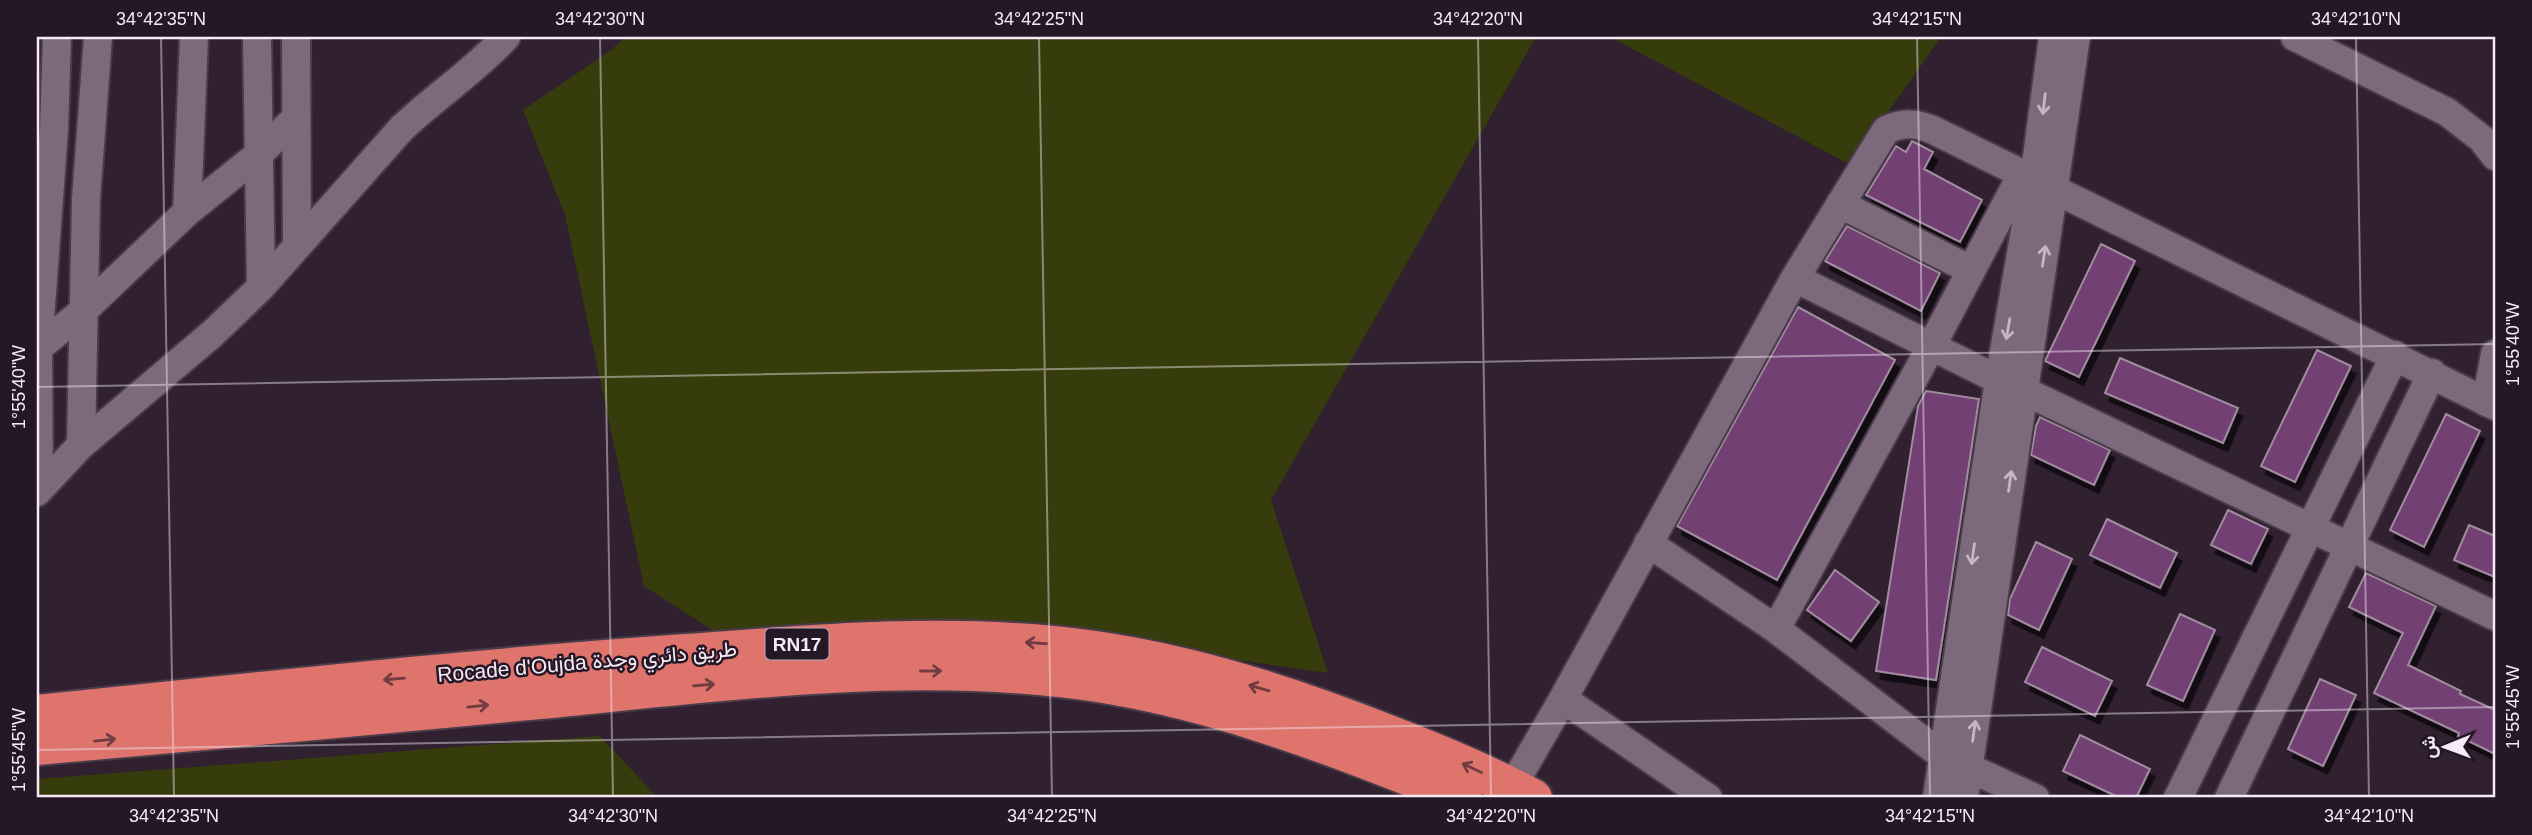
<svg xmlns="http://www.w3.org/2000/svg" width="2532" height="835" viewBox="0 0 2532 835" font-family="Arial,Vazirmatn,sans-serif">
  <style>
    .green { fill: #363c0b }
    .building { fill: #733f73; stroke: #a08c9f; stroke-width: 2; filter: url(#shadow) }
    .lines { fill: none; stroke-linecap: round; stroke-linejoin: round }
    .minor-casing { stroke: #493b49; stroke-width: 32 }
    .highway-casing { stroke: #493b49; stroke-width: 42 }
    .minor { stroke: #7c697b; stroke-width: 28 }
    .highway { stroke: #df746d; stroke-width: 38 }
    .oneway { stroke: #c5b6c4 }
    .oneway2 { stroke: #703c42 }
    .ticks { fill: none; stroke: #f5eaf5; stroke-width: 2; stroke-opacity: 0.45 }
    .labels { text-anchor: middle; stroke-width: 5; stroke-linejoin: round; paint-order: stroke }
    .shield { fill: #261726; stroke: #b7abb7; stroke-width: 2 }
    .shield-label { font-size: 19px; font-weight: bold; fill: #f5eaf5 }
    .street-label { font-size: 21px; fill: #f5eaf5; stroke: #261726 }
    .neatline { fill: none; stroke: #f5eaf5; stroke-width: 2.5 }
    .ticks-label { font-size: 18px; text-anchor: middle; fill: #f5eaf5 }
  </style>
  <defs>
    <filter id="shadow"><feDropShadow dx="4.5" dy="8" stdDeviation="0" flood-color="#0009"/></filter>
  </defs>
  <rect width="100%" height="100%" fill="#302030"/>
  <path class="green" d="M625 37H1536L1271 500 1328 673 1203 655 728 640 644 586 565 215 523 110 611 50Z
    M1610 37H1941L1851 165Z
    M600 736 658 798H37V779Z"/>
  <path class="building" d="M1912 141 1933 152 1924 169 1982 200 1960 242 1866 195 1896 146 1906 152Z
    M1847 226 1940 273 1921 311 1825 261Z
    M2101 244 2135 261 2079 377 2045 361Z
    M1798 307 1895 360 1777 580 1677 526Z
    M2317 350 2351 366 2295 482 2261 466Z
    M2120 358 2238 408 2223 443 2105 393Z
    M1926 391 1979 399 1936 680 1876 671 1918 406Z
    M2446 414 2480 431 2424 547 2390 530Z
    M2040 417 2110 450 2094 485 2031 455 2036 426Z
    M2228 510 2268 529 2251 564 2211 545Z
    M2107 519 2177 553 2160 588 2090 555Z
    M2469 525 2495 536V577L2454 560Z
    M2036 542 2072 559 2039 630 2008 615 2010 599Z
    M1835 570 1879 602 1851 641 1807 610Z
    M2366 573 2436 606 2408 665 2461 691 2460 694 2495 710V754L2458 736 2459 733 2374 693 2403 633 2349 607Z
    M2180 614 2215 630 2183 701 2147 685Z
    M2042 647 2112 681 2095 716 2025 682Z
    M2320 679 2356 695 2323 766 2288 749Z
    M2080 735 2150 769 2136 798H2120L2063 771Z"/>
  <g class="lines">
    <g class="minor-casing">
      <path id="minor" d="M257 37 261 287
        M296 37 297 246
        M2295 37 2447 112 2482 139 2495 156
        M1840 204 1971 270
        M187 212 194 37
        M1795 278 1999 380
        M37 349 82 312 187 212 258 155 295 119
        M2024 391 2495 616
        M2486 402 2495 354
        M81 445 86 199 98 37
        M39 490 38 347 54 130 57 37
        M37 492 81 445 212 334 261 287 402 128C436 96 474 71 506 37
        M1648 543 1776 629 1943 756 2035 798
        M1776 629 1931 347 2022 174
        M1563 699 1708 798
        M1512 787 1563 699 1795 278 1886 130C1904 122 1916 123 1933 130L2495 406
        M1937 798 1999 380 2034 179 2053 37
        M1964 798 2076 37
        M2178 798 2395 355
        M2229 798 2432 373"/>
    </g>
    <g class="highway-casing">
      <path id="highway" d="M37 714C253 692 469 668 686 653 809 644 929 633 1053 645 1168 656 1280 691 1386 733 1436 752 1486 773 1533 798
        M37 746C208 730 380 716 551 699 722 682 896 659 1067 679 1205 695 1334 747 1463 798"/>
    </g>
    <use href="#minor" class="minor"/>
    <use href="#highway" class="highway"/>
  </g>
  <defs><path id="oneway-shaft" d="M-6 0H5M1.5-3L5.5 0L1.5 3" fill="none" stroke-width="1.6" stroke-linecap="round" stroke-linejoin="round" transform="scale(1.75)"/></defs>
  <g class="oneway">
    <use href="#oneway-shaft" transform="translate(2044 104) rotate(97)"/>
    <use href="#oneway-shaft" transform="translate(2044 256) rotate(-81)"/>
    <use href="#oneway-shaft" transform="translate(2008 329) rotate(100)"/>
    <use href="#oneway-shaft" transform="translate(2010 481) rotate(-82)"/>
    <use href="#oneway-shaft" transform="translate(1973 554) rotate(98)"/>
    <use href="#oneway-shaft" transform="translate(1974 731) rotate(-82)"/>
  </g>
  <g class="oneway2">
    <use href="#oneway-shaft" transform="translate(1036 643) rotate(-176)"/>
    <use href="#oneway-shaft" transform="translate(931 671)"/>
    <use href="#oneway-shaft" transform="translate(394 679) rotate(175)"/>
    <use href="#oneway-shaft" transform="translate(704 685) rotate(-5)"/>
    <use href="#oneway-shaft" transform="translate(1259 688) rotate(-164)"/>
    <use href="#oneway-shaft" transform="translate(478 706) rotate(-6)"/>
    <use href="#oneway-shaft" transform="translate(105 740) rotate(-6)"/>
    <use href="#oneway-shaft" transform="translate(1472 768) rotate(-155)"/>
  </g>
  <path class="ticks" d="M161 37 174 798M600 37 613 798M1039 37 1052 798M1478 37 1491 798M1917 37 1930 798M2356 37 2369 798M37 387 2495 344M37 750 2495 707"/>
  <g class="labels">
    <rect class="shield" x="765.5" y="628.5" width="63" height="31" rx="5"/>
    <g class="shield-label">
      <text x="797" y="651">RN17</text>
    </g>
    <g class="street-label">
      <text transform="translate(587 662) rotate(-5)" y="7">Rocade d'Oujda طريق دائري وجدة</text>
    </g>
  </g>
  <rect width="2532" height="835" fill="none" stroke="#261726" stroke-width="77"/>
  <g transform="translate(2445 747) rotate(269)" stroke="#261726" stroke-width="5" paint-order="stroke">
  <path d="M0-5L12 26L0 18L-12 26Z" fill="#f5eaf5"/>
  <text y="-10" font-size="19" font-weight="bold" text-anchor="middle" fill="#f5eaf5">ش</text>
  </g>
  <rect x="38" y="38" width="2456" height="758" class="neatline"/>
  <g class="ticks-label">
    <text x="161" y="25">34°42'35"N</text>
    <text x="600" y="25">34°42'30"N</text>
    <text x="1039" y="25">34°42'25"N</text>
    <text x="1478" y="25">34°42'20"N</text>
    <text x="1917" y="25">34°42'15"N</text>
    <text x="2356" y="25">34°42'10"N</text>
    <text transform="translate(2513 344) rotate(-90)" y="6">1°55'40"W</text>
    <text transform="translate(19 387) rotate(-90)" y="6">1°55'40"W</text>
    <text transform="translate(2513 707) rotate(-90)" y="6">1°55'45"W</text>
    <text transform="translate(19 750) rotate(-90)" y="6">1°55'45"W</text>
    <text x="174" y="822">34°42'35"N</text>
    <text x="613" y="822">34°42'30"N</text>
    <text x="1052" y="822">34°42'25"N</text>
    <text x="1491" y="822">34°42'20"N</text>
    <text x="1930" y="822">34°42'15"N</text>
    <text x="2369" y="822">34°42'10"N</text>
  </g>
</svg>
